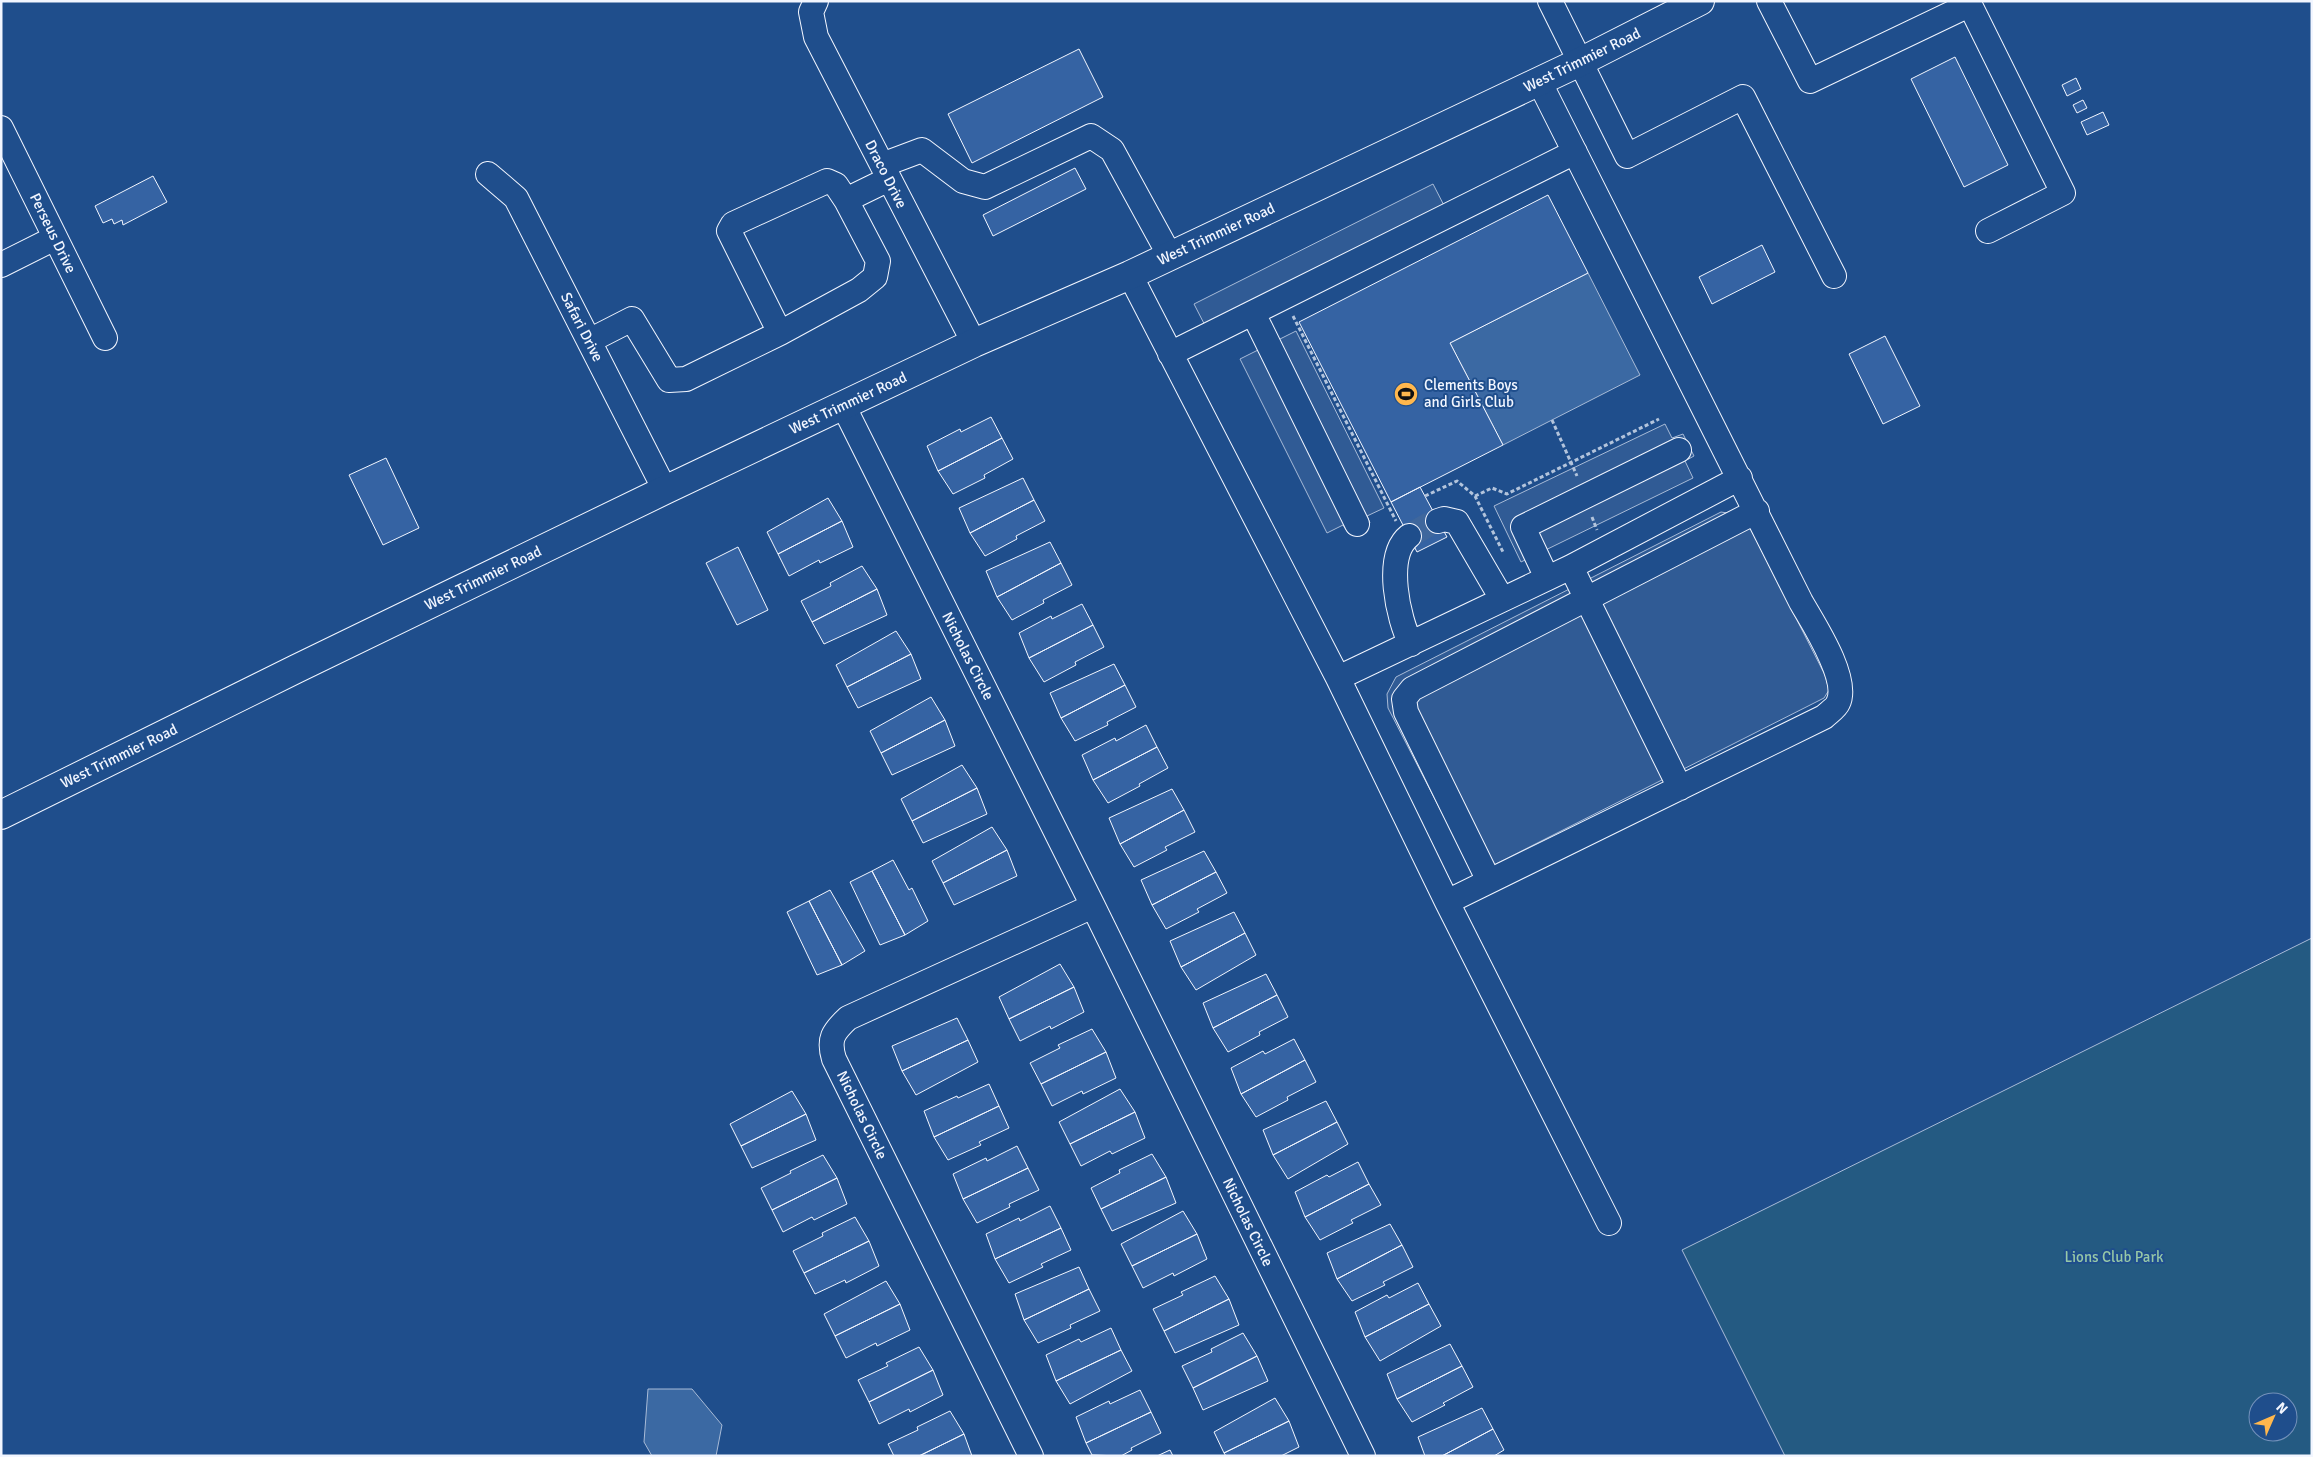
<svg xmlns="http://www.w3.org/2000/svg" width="2313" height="1457" viewBox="0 0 2313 1457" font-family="Signika,sans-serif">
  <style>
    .green { fill: #245a82; stroke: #a8bbd7; fill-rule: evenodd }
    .parking { fill: #305b95; stroke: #a8bbd7 }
    .water { fill: #3b69a3; stroke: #a8bbd7 }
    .building { fill: #3563a3; stroke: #f2f6ff }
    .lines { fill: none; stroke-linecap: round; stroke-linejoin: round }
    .minor-tunnel { stroke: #3f679d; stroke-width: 24; stroke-dasharray: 24 12; stroke-linecap: butt }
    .minor-casing { stroke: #f2f6ff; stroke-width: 26 }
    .major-casing { stroke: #f2f6ff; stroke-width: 30 }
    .path { stroke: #b3c4dc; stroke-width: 3; stroke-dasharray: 4 2.5; stroke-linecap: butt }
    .minor { stroke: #1f4e8c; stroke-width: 24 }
    .major { stroke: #1f4e8c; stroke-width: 28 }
    .labels { text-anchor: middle; stroke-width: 4; stroke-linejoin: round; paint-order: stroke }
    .street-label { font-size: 15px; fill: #f2f6ff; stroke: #1f4e8c }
    .poi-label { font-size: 15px; fill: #f2f6ff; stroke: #1f4e8c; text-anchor: start }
    .park-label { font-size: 15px; fill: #97c8a6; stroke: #1f4e8c }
  </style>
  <rect width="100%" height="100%" fill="#1f4e8c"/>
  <path class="green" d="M2312 938V1456H1785L1682 1250ZM2258 1402H2288V1432H2258Z"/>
  <path class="parking" d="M1433 184 1453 223 1214 343 1194 304Z
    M1296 331 1384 508 1367 516 1370 523 1349 534 1343 525 1327 533 1240 359Z
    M1665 424 1672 438 1683 434 1694 456 1685 461 1693 478 1521 562 1494 506Z
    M1721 512 1734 514 1748 524 1825 675 1829 690 1824 698 1474 875 1388 708 1387 694 1396 677Z"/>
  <path class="water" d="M1588 273 1640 375 1503 445 1450 343Z
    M648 1389H692L722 1425 716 1456H652L644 1442Z"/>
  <path class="building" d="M1079 49 1103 97 972 163 948 114Z
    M1955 57 2008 165 1964 187 1911 79Z
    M2076 78 2081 89 2067 96 2062 85Z
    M2083 100 2087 108 2077 113 2073 105Z
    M2103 112 2109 125 2087 135 2081 122Z
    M1075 168 1086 189 993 236 983 215Z
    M153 176 167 202 123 225 122 220 114 224 112 219 103 223 95 206Z
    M1548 195 1588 273 1450 343 1503 445 1391 502 1299 322Z
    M1762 245 1775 272 1712 304 1699 277Z
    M1885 336 1920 406 1883 424 1849 354Z
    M991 417 1002 438 938 471 927 446 960 429 961 432Z
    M1002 438 1013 459 984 475 985 478 953 494 938 471Z
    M386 458 419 528 383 545 349 475Z
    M1023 478 1034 500 970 533 959 508Z
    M1420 487 1447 537 1417 552 1391 502Z
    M828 498 842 521 778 554 767 532Z
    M1034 500 1045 521 1016 536 1017 539 985 556 970 533Z
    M842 521 853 547 820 563 819 560 789 576 778 554Z
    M1050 542 1061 563 997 597 986 571Z
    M738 547 768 610 737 625 706 563Z
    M1061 563 1072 585 1043 600 1044 603 1012 620 997 597Z
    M862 566 877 589 812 622 801 601 831 586 830 583Z
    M877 589 887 615 824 644 812 622Z
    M1082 604 1093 625 1029 658 1019 633 1051 616 1052 619Z
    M1093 625 1104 647 1075 662 1076 665 1044 682 1029 658Z
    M896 631 911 654 847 687 836 665Z
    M911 654 921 679 858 708 847 687Z
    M1114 664 1125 685 1061 718 1050 693Z
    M1125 685 1136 707 1107 722 1108 725 1075 741 1061 718Z
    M931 697 945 720 881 753 870 731Z
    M945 720 955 746 892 775 881 753Z
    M1146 725 1157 747 1093 780 1082 755 1115 738 1116 741Z
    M1157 747 1168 768 1139 784 1140 786 1108 803 1093 780Z
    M962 765 977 788 912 821 901 799Z
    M977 788 987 814 923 843 912 821Z
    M1172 789 1184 810 1120 844 1109 818Z
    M1184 810 1195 832 1165 847 1167 850 1134 867 1120 844Z
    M992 827 1007 850 943 883 932 861Z
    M1007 850 1017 876 954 905 943 883Z
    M1204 851 1216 872 1152 905 1141 880Z
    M893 860 909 890 912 888 928 921 905 935 872 871Z
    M872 871 905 935 880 945 850 882Z
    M1216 872 1227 893 1197 909 1199 912 1166 929 1152 905Z
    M830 890 865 951 842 965 809 901Z
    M809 901 842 965 817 975 787 912Z
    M1234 912 1245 933 1181 967 1170 941Z
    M1245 933 1256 955 1196 990 1181 967Z
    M1060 964 1074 987 1009 1019 999 997Z
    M1266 974 1277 995 1213 1028 1203 1003Z
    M1074 987 1084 1012 1051 1029 1050 1026 1020 1041 1009 1019Z
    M1277 995 1288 1017 1259 1032 1260 1035 1228 1052 1213 1028Z
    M957 1018 968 1040 902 1071 892 1046Z
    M1092 1029 1106 1052 1041 1084 1030 1063 1060 1048 1058 1045Z
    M1294 1039 1305 1060 1241 1094 1231 1068 1263 1051 1265 1054Z
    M968 1040 978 1062 916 1095 902 1071Z
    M1106 1052 1116 1078 1083 1094 1082 1091 1052 1106 1041 1084Z
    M1305 1060 1316 1082 1287 1097 1288 1100 1256 1117 1241 1094Z
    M989 1084 999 1106 934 1137 924 1111 957 1096 958 1098Z
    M1120 1089 1135 1112 1070 1144 1059 1122Z
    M792 1091 806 1114 741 1146 730 1124Z
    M1326 1101 1337 1122 1273 1155 1263 1130Z
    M999 1106 1009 1128 979 1142 981 1145 948 1160 934 1137Z
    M1135 1112 1145 1138 1112 1154 1110 1151 1081 1166 1070 1144Z
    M806 1114 816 1140 752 1168 741 1146Z
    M1337 1122 1348 1144 1288 1179 1273 1155Z
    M1017 1146 1028 1168 963 1199 953 1174 986 1158 987 1161Z
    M1152 1154 1166 1177 1101 1209 1091 1188 1120 1173 1119 1170Z
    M823 1155 837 1178 772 1210 761 1188 791 1173 790 1171Z
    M1358 1162 1369 1184 1305 1217 1295 1192 1327 1175 1329 1177Z
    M1028 1168 1039 1190 1009 1204 1010 1207 977 1223 963 1199Z
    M1166 1177 1176 1203 1112 1231 1101 1209Z
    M837 1178 847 1204 814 1220 812 1217 783 1232 772 1210Z
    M1369 1184 1381 1205 1351 1220 1353 1223 1320 1240 1305 1217Z
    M1050 1206 1061 1228 995 1259 986 1234 1019 1218 1020 1221Z
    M1183 1211 1197 1234 1132 1266 1121 1244Z
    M855 1217 869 1241 804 1273 793 1251 823 1236 822 1233Z
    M1390 1224 1402 1245 1337 1279 1327 1253Z
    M1061 1228 1071 1250 1041 1264 1043 1267 1009 1283 995 1259Z
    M1197 1234 1207 1259 1174 1276 1173 1273 1143 1288 1132 1266Z
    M869 1241 879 1266 846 1283 845 1280 815 1294 804 1273Z
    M1402 1245 1413 1267 1383 1282 1385 1285 1352 1301 1337 1279Z
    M1079 1267 1089 1289 1024 1320 1015 1294Z
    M1215 1276 1229 1299 1164 1331 1153 1309 1183 1295 1181 1292Z
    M886 1281 900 1304 835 1336 824 1314Z
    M1418 1283 1429 1304 1365 1337 1355 1312 1387 1295 1389 1298Z
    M1089 1289 1100 1311 1070 1325 1071 1328 1038 1343 1024 1320Z
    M1229 1299 1239 1325 1175 1353 1164 1331Z
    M900 1304 910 1330 877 1346 876 1343 846 1358 835 1336Z
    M1429 1304 1441 1326 1380 1361 1365 1337Z
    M1111 1328 1121 1350 1056 1381 1046 1355 1079 1339 1081 1342Z
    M1243 1333 1257 1356 1193 1388 1182 1366 1212 1352 1211 1349Z
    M1450 1344 1462 1366 1397 1399 1387 1374Z
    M919 1347 933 1370 869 1402 858 1380 888 1366 886 1363Z
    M1121 1350 1132 1371 1070 1404 1056 1381Z
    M1257 1356 1268 1381 1203 1410 1193 1388Z
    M1462 1366 1473 1387 1443 1403 1445 1405 1412 1422 1397 1399Z
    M933 1370 943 1395 910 1412 909 1409 879 1424 869 1402Z
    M1140 1390 1151 1412 1086 1443 1076 1417 1109 1401 1110 1404Z
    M1275 1398 1289 1421 1224 1453 1214 1432Z
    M1482 1408 1493 1429 1442 1456H1425L1418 1437Z
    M950 1411 964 1434 919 1456H894L888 1444 918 1430 917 1427Z
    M1151 1412 1161 1433 1131 1448 1132 1450 1121 1456 1092 1455 1086 1443Z
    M1289 1421 1299 1447 1281 1456H1226L1224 1453Z
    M1493 1429 1504 1450 1494 1456H1442Z
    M964 1434 972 1456H919Z
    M1170 1450 1173 1456H1157Z"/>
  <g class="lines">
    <path class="minor-tunnel" d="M1409 536 1428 525 1438 521"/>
    <g class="minor-casing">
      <path id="minor" d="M816 1 811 12 816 37 974 343
        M1550 1 1627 156 1743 97 1834 276
        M1769 1 1810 81 1969 5
        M1968 1 2063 193 1988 231
        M1 128 105 338
        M882 165 922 150 963 181 985 187 1091 136 1112 150 1170 256
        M488 174 516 198 665 490
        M1 265 55 238
        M1130 275 1338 678 1447 902 1609 1223
        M1253 313 1357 524
        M780 333 729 231 733 224 827 181 836 185 846 200 889 179
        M589 341 632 319 669 380 686 379 780 333 859 290 875 277 878 261 846 200
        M1170 354 1575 152
        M843 405 1093 906 1363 1456
        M1438 521 1444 519 1457 522 1502 599
        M1409 536C1384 556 1398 619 1411 644
        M1571 567 1680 788
        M1547 578 1523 527 1679 450
        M1338 678 1571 567 1740 478
        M1489 881 1406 712 1404 699 1412 689 1757 511
        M1447 902 1824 717C1828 713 1836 708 1838 703 1850 679 1813 623 1801 602L1539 81
        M1031 1456 834 1059C828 1039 833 1032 848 1018L1093 906"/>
    </g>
    <g class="major-casing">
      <path id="major" d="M1 815 296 669 665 490 974 343 1130 275 1580 62 1700 1"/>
    </g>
    <path class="path" d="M1293 316 1396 521
      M1552 420 1577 476
      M1425 496 1457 481 1475 496 1503 552
      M1475 496 1492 488 1507 494 1659 419
      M1592 517 1597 530"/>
    <use href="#minor" class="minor"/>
    <use href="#major" class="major"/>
  </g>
  <defs>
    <g id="stadium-disc" transform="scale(1.25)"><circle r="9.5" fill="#ffb74d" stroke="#1f4e8c"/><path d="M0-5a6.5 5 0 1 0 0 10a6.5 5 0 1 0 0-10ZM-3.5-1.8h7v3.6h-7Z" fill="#111"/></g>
  </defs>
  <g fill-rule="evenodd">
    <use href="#stadium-disc" x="1406" y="394"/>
  </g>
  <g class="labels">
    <g class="street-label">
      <text transform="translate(1582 60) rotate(-26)" y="5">West Trimmier Road</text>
      <text transform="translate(886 174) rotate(63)" y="5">Draco Drive</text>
      <text transform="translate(53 233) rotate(64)" y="5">Perseus Drive</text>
      <text transform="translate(1216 234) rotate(-25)" y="5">West Trimmier Road</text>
      <text transform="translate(582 327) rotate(63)" y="5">Safari Drive</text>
      <text transform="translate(848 403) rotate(-25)" y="5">West Trimmier Road</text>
      <text transform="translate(483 578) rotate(-26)" y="5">West Trimmier Road</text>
      <text transform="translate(968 656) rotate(63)" y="5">Nicholas Circle</text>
      <text transform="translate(119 756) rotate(-26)" y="5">West Trimmier Road</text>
      <text transform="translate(862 1115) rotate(64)" y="5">Nicholas Circle</text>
      <text transform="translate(1248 1222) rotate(64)" y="5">Nicholas Circle</text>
    </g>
    <g class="poi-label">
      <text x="1424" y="390">Clements Boys<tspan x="1424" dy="17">and Girls Club</tspan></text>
    </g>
    <g class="park-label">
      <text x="2114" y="1262">Lions Club Park</text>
    </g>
  </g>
  <rect width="2313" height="1457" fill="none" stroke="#f2f6ff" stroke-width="5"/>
  <g transform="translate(2273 1417) rotate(45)"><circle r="24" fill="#1f4e8c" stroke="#7391ba"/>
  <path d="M0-4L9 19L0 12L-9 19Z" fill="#ffb74d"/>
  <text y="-8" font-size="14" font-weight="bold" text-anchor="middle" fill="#f2f6ff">N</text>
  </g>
</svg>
